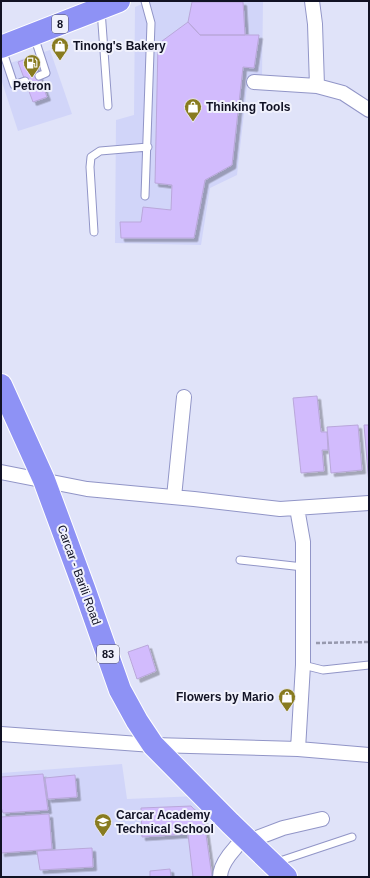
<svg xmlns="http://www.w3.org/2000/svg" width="370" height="878" viewBox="0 0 370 878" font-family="Helvetica,sans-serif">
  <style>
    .built { fill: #d1d5f9 }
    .building { fill: #d2bbfd; stroke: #b9a7da; filter: url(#shadow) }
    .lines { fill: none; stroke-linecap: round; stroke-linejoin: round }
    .lane-casing { stroke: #9195c7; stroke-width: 9 }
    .street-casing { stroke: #9195c7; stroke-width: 16 }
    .highway-casing { stroke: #fff; stroke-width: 24 }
    .path { stroke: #9799ae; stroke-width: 2.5; stroke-dasharray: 4 2; stroke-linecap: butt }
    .lane { stroke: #fff; stroke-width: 7 }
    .street { stroke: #fff; stroke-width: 14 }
    .highway { stroke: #8e92f5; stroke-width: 22 }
    .labels { text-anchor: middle; stroke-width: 4; stroke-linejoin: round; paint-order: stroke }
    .shield { fill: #f0f1fc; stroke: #545565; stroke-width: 1 }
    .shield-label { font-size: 11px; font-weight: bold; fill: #111224 }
    .poi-label { font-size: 12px; font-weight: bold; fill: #111224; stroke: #f0f1fc; text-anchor: start }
    .street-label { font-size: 12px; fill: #111224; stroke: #f0f1fc }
  </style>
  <defs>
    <filter id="shadow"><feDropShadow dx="3.5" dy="3.5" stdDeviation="0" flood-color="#0004"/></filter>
  </defs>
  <rect width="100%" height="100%" fill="#e0e3f9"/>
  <path class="built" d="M149 1H263L262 78H248L237 175 210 188 201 245 115 243 116 120 134 115 135 7Z
    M50 50 72 114 18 131 1 79V66Z
    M122 764 127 799 198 796 210 877H135L134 876 1 877V773Z"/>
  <path class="building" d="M192 2H243L245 35H200L188 22Z
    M188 22 200 35H259L254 68 243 67 232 165 205 180 194 238H121L120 222H141L143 207 171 210 172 185 155 183 158 44Z
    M32 57 47 97 33 102 18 62Z
    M317 396 321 432H327L328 450H322L324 471 301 473 293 398Z
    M358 425 362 470 331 473 327 427Z
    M364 425H369V484Z
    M148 645 156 671 137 679 128 652Z
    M43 774 48 810 3 813 1 807V777Z
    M75 775 77 797 48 799 45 778Z
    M191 806 204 820 212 877H193L188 834 142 837 141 808Z
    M49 814 52 849 1 853V817Z
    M92 848 93 867 40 870 37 851Z
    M170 869 171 877H150V871Z"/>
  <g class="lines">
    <g class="lane-casing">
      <path id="lane" d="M145 1 151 23 145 196
        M101 10 108 106
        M34 36 46 73 39 76
        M2 49 14 85 25 81
        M94 232 90 167 91 157 100 151 148 147
        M240 560 303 567
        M303 665 323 670 369 665
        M277 862 352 837"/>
    </g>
    <g class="street-casing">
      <path id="street" d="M312 1 315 24 317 86
        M254 82 317 86 343 93 369 110
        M1 472 87 489 194 499 280 509 369 503
        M174 497 184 397
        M297 508 303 542V665L298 749
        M1 734 153 745 298 749 369 755
        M249 841 283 828 322 819
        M220 877C220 863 236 846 245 838"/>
    </g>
    <g class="highway-casing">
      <path id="highway" d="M1 47 119 1
        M1 385 44 480 84 588 120 690 137 721 153 745 230 823 286 877"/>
    </g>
    <path class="path" d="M316 643 369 642"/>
    <use href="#lane" class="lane"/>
    <use href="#street" class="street"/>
    <use href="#highway" class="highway"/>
  </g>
  <defs>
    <g id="shop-pin" transform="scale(0.9)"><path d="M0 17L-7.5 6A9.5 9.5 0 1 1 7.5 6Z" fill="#887b20" stroke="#f0f1fc"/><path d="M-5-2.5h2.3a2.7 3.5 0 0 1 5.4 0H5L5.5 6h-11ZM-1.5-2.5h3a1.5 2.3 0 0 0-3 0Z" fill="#fff"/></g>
    <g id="fuel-pin" transform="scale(0.9)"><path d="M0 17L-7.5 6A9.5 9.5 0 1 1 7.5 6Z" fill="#887b20" stroke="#f0f1fc"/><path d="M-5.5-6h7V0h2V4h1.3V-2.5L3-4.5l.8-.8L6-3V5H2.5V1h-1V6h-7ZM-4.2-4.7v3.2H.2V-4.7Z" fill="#fff"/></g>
    <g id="school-pin" transform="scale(0.9)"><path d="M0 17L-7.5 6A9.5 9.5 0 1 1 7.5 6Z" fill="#887b20" stroke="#f0f1fc"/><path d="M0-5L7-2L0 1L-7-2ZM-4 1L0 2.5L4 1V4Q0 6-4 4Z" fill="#fff"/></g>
  </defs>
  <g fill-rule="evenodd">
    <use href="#shop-pin" x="60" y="46"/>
    <use href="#fuel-pin" x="32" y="63"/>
    <use href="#shop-pin" x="193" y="107"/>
    <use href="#shop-pin" x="287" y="697"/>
    <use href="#school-pin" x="103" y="822"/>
  </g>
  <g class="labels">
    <g class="shield">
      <rect x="52" y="15" width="16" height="18" rx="3"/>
      <rect x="97" y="645" width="22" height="18" rx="3"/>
    </g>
    <g class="shield-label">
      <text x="60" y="28">8</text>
      <text x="108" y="658">83</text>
    </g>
    <g class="poi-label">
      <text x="73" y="50">Tinong's Bakery</text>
      <text x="32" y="90" text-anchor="middle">Petron</text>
      <text x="206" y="111">Thinking Tools</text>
      <text x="274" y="701" text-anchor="end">Flowers by Mario</text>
      <text x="116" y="819">Carcar Academy<tspan x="116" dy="14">Technical School</tspan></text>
    </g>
    <g class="street-label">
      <text transform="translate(79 575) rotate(70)" y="4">Carcar - Barili Road</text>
    </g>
  </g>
  <rect width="370" height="878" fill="none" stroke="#111224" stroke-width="4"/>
</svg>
